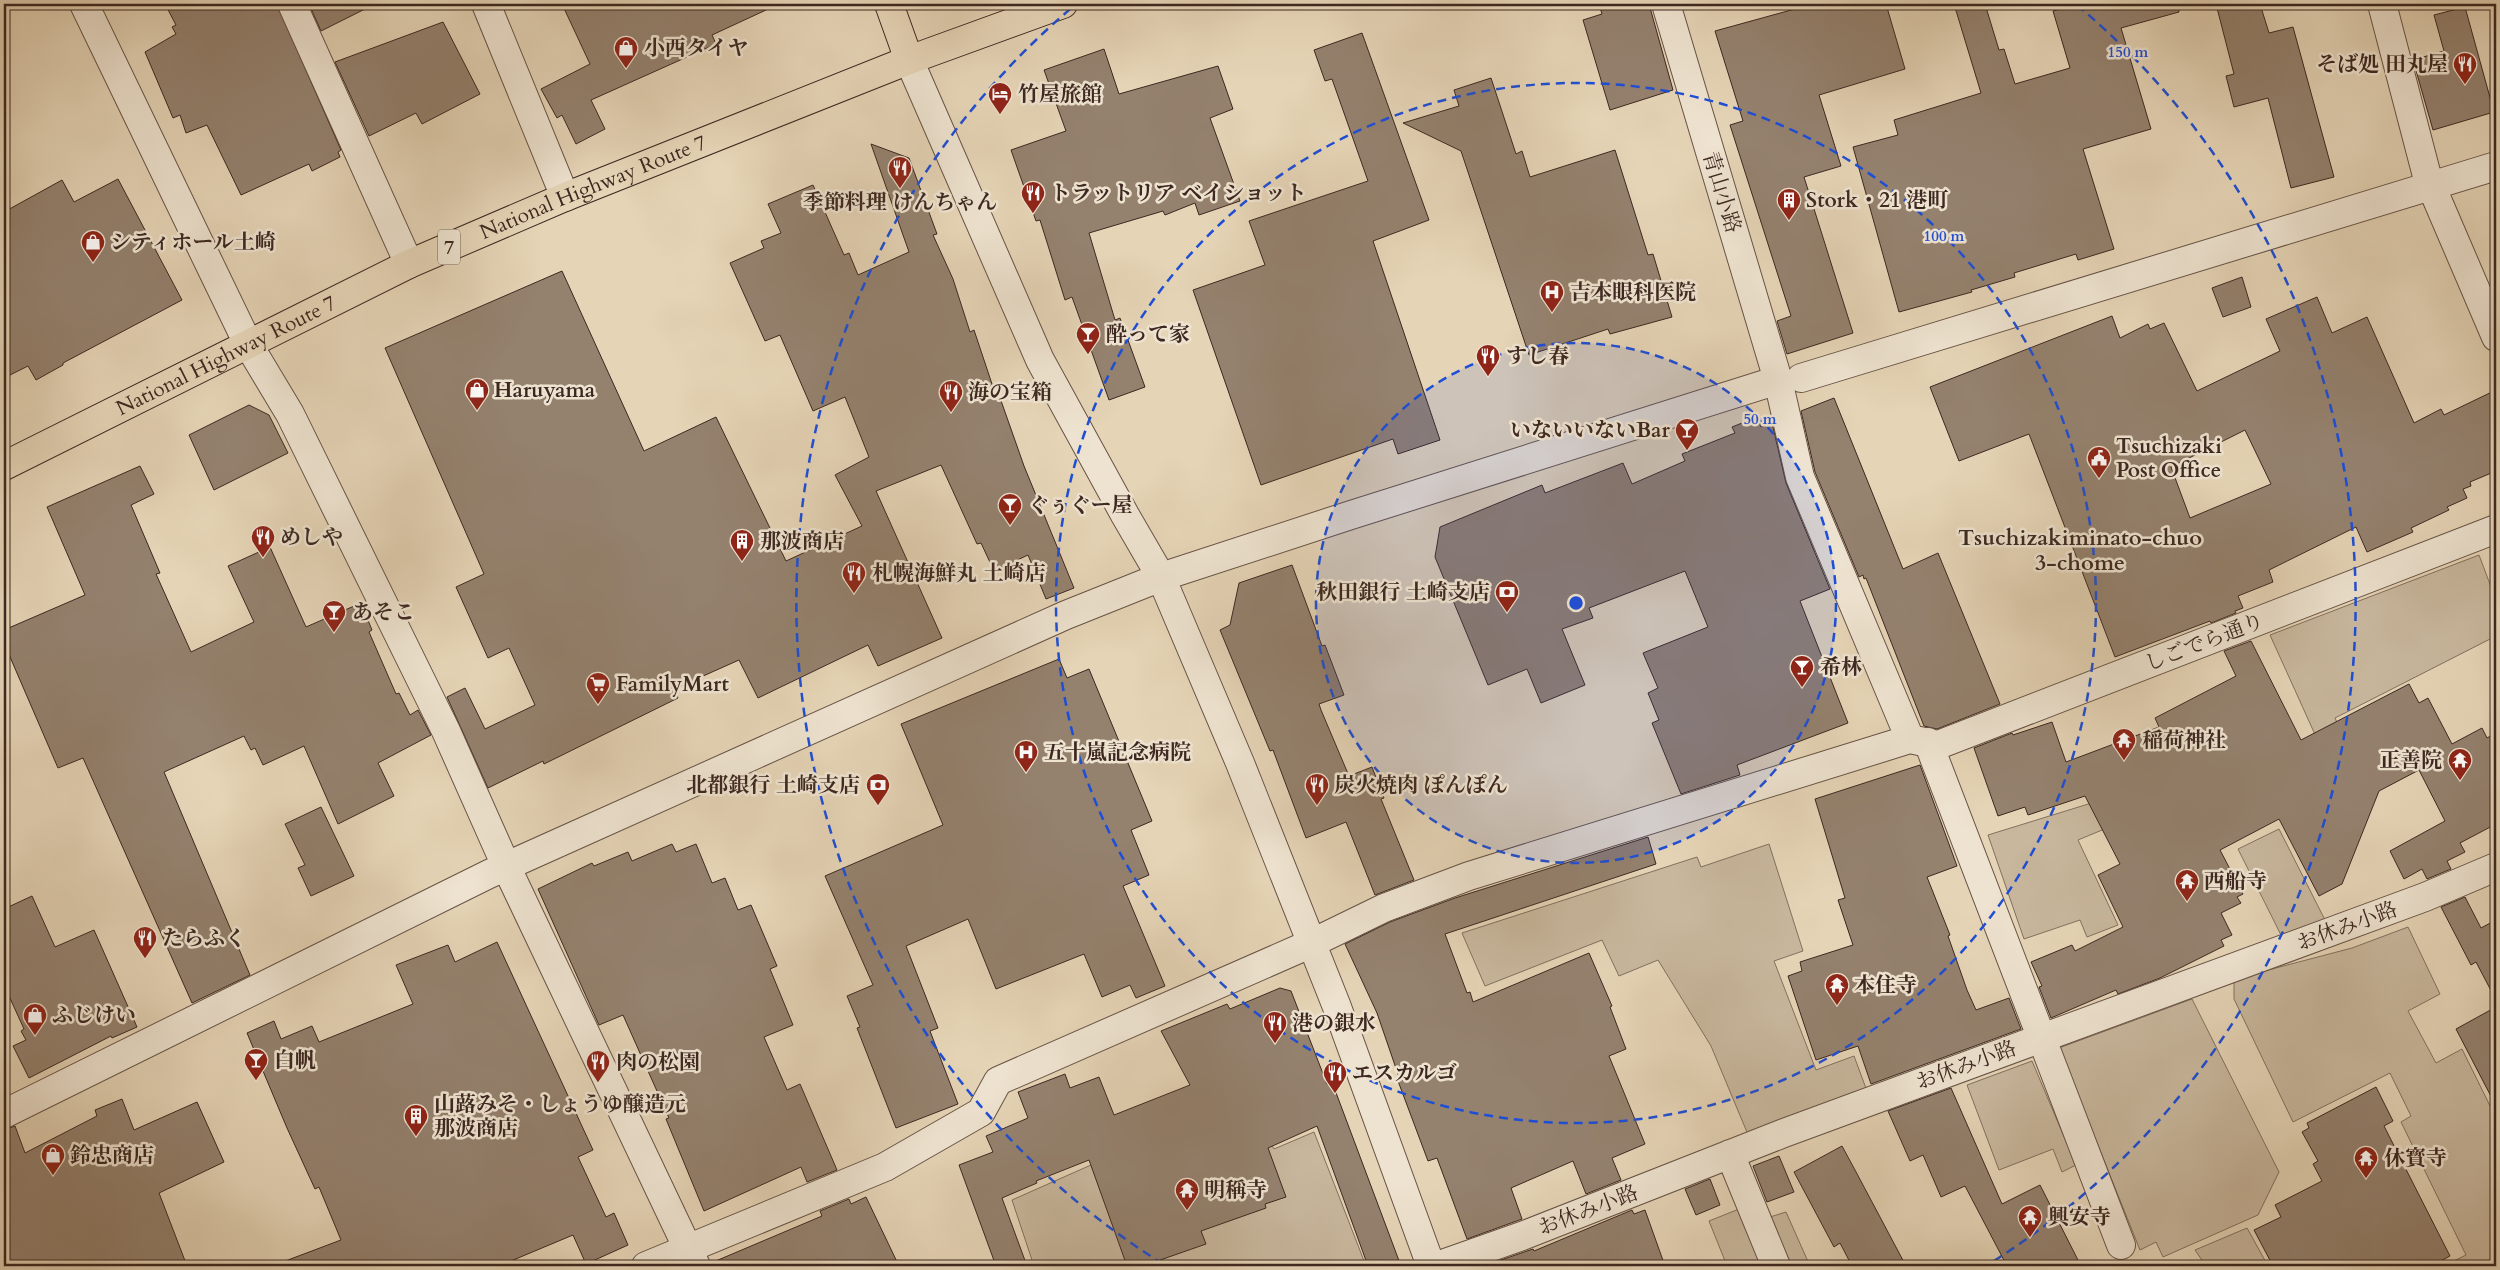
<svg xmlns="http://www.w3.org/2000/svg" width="2500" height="1270" viewBox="0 0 2500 1270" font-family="Cardo,'Noto Serif JP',serif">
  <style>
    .green { fill: #c8b79d; stroke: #82705f }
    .building { fill: #94816e; stroke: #3d2821; fill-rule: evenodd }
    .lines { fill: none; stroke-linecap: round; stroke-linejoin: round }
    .minor-casing { stroke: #675346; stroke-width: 30 }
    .major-casing { stroke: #3d2821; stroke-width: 30 }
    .highway-casing { stroke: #3d2821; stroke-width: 30 }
    .minor { stroke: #eee3d0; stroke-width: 28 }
    .major { stroke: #e5d4b6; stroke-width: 28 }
    .highway { stroke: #e5d4b6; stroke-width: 28 }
    .ring { fill: none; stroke: #1d4ed8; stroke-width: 2.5; stroke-dasharray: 9 6 }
    .labels { text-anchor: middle; stroke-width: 5; stroke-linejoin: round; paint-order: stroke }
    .shield { fill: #eee3d0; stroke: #726056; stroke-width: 1 }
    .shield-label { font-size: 20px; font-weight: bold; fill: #3d2821 }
    .poi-label { font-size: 21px; font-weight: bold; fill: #3d2821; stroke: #eee3d0; text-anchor: start }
    .street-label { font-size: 21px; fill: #3d2821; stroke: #eee3d0 }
    .neighbourhood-label { font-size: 22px; font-weight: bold; fill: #3d2821; stroke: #eee3d0 }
    .centre { fill: #1d4ed8; stroke: #eee3d0; stroke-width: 2.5 }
    .ring-label { font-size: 15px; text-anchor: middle; font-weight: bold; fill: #1d4ed8; stroke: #eee3d0; stroke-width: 5; stroke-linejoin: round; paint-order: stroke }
  </style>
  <rect width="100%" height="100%" fill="#e5d4b6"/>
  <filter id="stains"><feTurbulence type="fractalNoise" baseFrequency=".004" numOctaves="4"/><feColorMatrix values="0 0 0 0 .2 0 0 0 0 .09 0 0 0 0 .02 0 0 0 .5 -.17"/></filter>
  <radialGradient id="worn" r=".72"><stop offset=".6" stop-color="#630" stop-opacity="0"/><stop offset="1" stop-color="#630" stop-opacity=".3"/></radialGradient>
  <path class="green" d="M2479 555 2496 600V636L2335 718 2356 764 2341 792 2270 635Z
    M2166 780 2172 801 2078 840 2118 925 2087 937 2080 920 2024 939 1988 835Z
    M2279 829 2325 920 2284 941 2238 849Z
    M1769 844 1803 951 1774 961 1816 1070 1854 1056 1867 1091 1749 1137 1711 1046 1658 960 1619 976 1602 940 1485 986 1462 933 1697 857 1701 867Z
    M2408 927 2440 994 2408 1011 2436 1063 2462 1049 2496 1118V1266H2444L2466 1255 2401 1122 2411 1116 2390 1073 2293 1122 2234 999V979L2352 948Z
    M2192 999 2279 1172 2258 1215 2163 1257 2156 1242 2140 1250 2059 1048Z
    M2032 1061 2076 1165 2062 1172 2053 1149 1999 1170 1967 1085Z
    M1254 1113 1274 1149 1314 1132 1366 1266H1034L1012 1200 1118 1153Z
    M1739 1209 1762 1266H1727L1709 1221Z
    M1786 1212 1810 1266H1791L1770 1217Z
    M2247 1228 2268 1266H2206L2195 1250Z"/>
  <path class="building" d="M165 4H277L341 150 338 152 340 157 312 171 309 164 241 195 207 125 186 133 180 115 173 118 145 52 176 34 172 27 176 25Z
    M309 4H375L321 31Z
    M562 4H779L712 35 716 44 591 100 605 129 576 144 562 115 557 118 541 89 590 64Z
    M1599 4H1649L1673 90 1610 110 1583 20 1602 14Z
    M1813 4H1886L1905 69 1819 95 1841 166 1804 177 1853 333 1787 354 1777 321 1791 316 1730 125 1743 121 1715 31Z
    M1954 4H1985L1999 50 2004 49 2015 84 2070 68 2053 11 2060 9 2058 4H2178L2179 12 2121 28 2151 129 2083 149 2114 249 2078 260 2076 254 2014 273 2015 277 1971 290 1972 292 1899 312 1853 147 1898 135 1894 120 1981 93Z
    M2216 4H2260L2269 33 2293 27 2334 177 2291 188 2268 98 2234 107 2226 76 2234 74Z
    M2465 7 2494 112 2433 130 2413 60 2444 51 2434 15Z
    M443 22 480 94 422 124 416 113 369 136 335 62Z
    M1362 33 1429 220 1373 241 1440 440 1398 454 1393 439 1261 485 1193 290 1265 265 1249 221 1368 181 1332 79 1325 81 1314 50Z
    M1104 49 1119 94 1218 66 1233 109 1210 118 1240 201 1199 215 1195 203 1165 215 1163 211 1089 233 1115 320 1120 318 1145 387 1109 400 1072 297 1065 300 1040 220 1036 221 1011 150 1066 131 1044 70Z
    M1491 78 1516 154 1522 151 1530 177 1615 150 1648 255 1653 254 1672 317 1610 334 1608 329 1529 355 1461 151 1403 123 1459 106 1454 90Z
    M871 144 909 158 937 234 933 235 953 279 970 332 974 330 996 396 999 395 1024 466 1074 588 1046 599 1028 555 994 571 981 543 977 544 941 465 876 491 942 638 878 666 868 645 758 698 739 660 674 689 678 698 544 764 543 761 488 788 447 697 465 688 485 729 535 705 509 648 488 658 456 587 484 574 385 348 562 271 644 451 716 417 786 561 862 526 835 475 869 457 845 397 813 411 780 335 765 341 730 263 764 248 761 241 781 233 768 204 813 185 844 255 849 253 858 275 909 252Z
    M118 179 182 300 63 363V365L36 380 28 366 4 378V212L62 180 74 202Z
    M2242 277 2251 307 2223 317 2212 288Z
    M2317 297 2332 333 2367 317 2414 423 2441 409 2444 415 2496 390V471L2470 482 2471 486 2463 489 2467 498 2447 507 2449 510 2411 528 2413 532 2367 552 2356 527 2269 570 2273 582 2238 596 2243 608 2235 611 2236 613 2211 623 2210 621 2115 657 2029 434 1959 461 1930 387 2112 316 2120 338 2148 324 2150 329 2164 323 2197 391 2280 351 2266 319ZM2245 430 2271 484 2190 518 2171 467Z
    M1834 398 1903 569 1938 553 2000 704 1937 729 1924 726 1866 578 1864 579 1863 575 1859 577 1815 472 1801 411Z
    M249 405 269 415 288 453 214 490 189 435Z
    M1757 417 1761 427 1772 423 1786 483 1830 589 1800 601 1848 723 1737 765 1740 775 1681 794 1652 723 1659 720 1648 693 1658 688 1643 653 1708 627 1685 571 1589 608 1593 618 1562 629 1585 685 1541 703 1527 669 1488 685 1435 557 1440 527 1542 485 1545 493 1623 463 1632 484 1685 461 1682 454 1735 433 1732 427Z
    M140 466 154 494 131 505 160 573 156 574 191 652 254 622 228 566 270 547 306 627 361 603 372 630 369 632 396 694 399 693 410 715 418 710 431 735 378 763 394 796 338 824 304 746 263 765 255 748 251 750 244 736 164 772 250 975 192 1003 83 758 58 768 4 643V630L85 595 47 507Z
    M1292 565 1322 646 1325 645 1344 695 1319 704 1321 710 1349 776 1372 767 1384 798 1381 799 1414 880 1375 895 1346 822 1306 838 1273 750 1270 751 1220 630 1230 625 1239 583Z
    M2251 641 2301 740 2409 684 2419 703 2428 698 2452 744 2482 728 2487 738 2496 733V824L2460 843 2465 852 2447 861 2451 869 2427 879 2422 869 2404 879 2390 851 2445 821 2419 770 2379 791 2342 884 2319 896 2279 819 2220 850 2243 894 2237 897 2241 903 2221 913 2232 935 2221 940 2224 946 2160 978 2118 994 2116 990 2051 1018 2039 987 2042 986 2031 962 2072 945 2075 951 2123 927 2098 875 2120 864 2085 796 2028 815 2025 807 1998 816 1974 748 2012 733 2013 735 2052 722 2066 762 2159 727 2155 718 2236 676 2224 651Z
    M1059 659 1067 678 1089 669 1152 821 1131 830 1149 875 1123 886 1165 986 1136 998 1130 985 1102 997 1084 954 996 989 968 919 906 946 938 1028 930 1031 958 1104 896 1128 857 1028 860 1027 847 996 873 985 825 876 943 825 901 724Z
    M1920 765 1957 866 1927 877 1950 935 1948 936 1967 990 1976 1010 2009 998 2021 1029 1871 1084 1858 1046 1816 1060 1788 976 1802 971 1800 962 1853 945 1838 900 1845 898 1815 799Z
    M321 807 354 876 311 896 298 868 305 865 285 824Z
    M1648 837 1656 864 1445 934 1467 993 1470 992 1473 1002 1589 953 1612 1006 1610 1007 1626 1049 1609 1056 1645 1144 1612 1158 1621 1180 1586 1194 1573 1161 1511 1188 1522 1219 1467 1239 1437 1158 1428 1161 1398 1081 1400 1080 1377 1013 1345 944 1390 922 1455 898Z
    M672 844 676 852 696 844 712 883 725 878 738 910 751 905 777 966 770 969 793 1025 764 1037 787 1090 800 1084 837 1170 807 1182 801 1167 704 1211 666 1119 669 1118 623 1015 599 1025 538 889 592 863 594 866 628 852 632 861Z
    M32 896 55 947 94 930 137 1027 112 1038 111 1036 29 1078 13 1046 26 1040 21 1031 24 1029 4 985V909Z
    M2465 897 2481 928 2496 920V1000L2476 962 2471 965 2441 907Z
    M497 942 593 1150 578 1157 606 1217 614 1213 628 1245 586 1264 573 1235 499 1266H280V1263L341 1240 319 1187 315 1189 287 1128 247 1033 274 1021 281 1039 312 1026 319 1042 413 1004 396 965 448 945 455 962Z
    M1280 988 1291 991 1327 1084 1332 1082 1401 1266H1368L1317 1126 1268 1148 1286 1197 1265 1204 1266 1208 1201 1231 1206 1244 1143 1266H1127L1089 1160 1036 1181 1037 1183 1002 1198 1027 1266H996L959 1165 993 1152 986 1136 1028 1118 1018 1092 1065 1074 1070 1088 1099 1077 1114 1115 1190 1085 1161 1031 1227 1004 1230 1009Z
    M2496 1007V1106L2456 1029Z
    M2376 1087 2393 1121 2384 1126 2450 1256 2431 1266H2273L2254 1230 2281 1217 2275 1205 2322 1181 2313 1164 2318 1161 2302 1132 2309 1128 2307 1123Z
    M1951 1088 2002 1204 2040 1185 2081 1266H2007L1965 1186 1941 1197 1923 1155 1910 1161 1888 1111Z
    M122 1099 134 1130 197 1102 224 1162 159 1193 187 1266H8L4 1255V1130L15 1126 25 1153 97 1116 95 1110Z
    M1842 1146 1855 1170 1906 1266H1852L1840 1243 1834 1247 1794 1172Z
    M1779 1156 1794 1192 1767 1202 1753 1166Z
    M1710 1179 1720 1205 1696 1215 1685 1189Z
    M866 1197 899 1266H711V1263L822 1216 820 1211 849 1199 851 1204Z
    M1632 1210 1634 1214 1645 1210 1665 1266H1500L1498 1261 1533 1249 1534 1251Z"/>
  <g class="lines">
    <g class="minor-casing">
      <path id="minor" d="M84 4 248 344 290 414 446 731 506 866 696 1266
        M292 4 409 264
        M486 4 565 197
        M1666 4 1778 380 1800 477 1910 739
        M2382 4 2427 176 2496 337
        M909 60 1040 360 1125 515 1161 577 1240 763 1337 1007 1431 1266
        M1801 378 2496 166
        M1928 742 2121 1245
        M4 1114 489 874 1066 615 1161 577 1351 515 1778 380
        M1730 1154 1776 1266
        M646 1266 885 1167 981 1112 998 1081 1310 944 1384 908 1469 876 1910 739 1938 745 2496 529
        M1437 1266 1522 1236 1784 1133 2425 897 2496 867"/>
    </g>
    <g class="major-casing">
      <path id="major" d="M889 4 909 60"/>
    </g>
    <g class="highway-casing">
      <g id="highway">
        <path id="s1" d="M4 466 409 264 565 197 909 60 1063 4"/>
      </g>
    </g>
    <use href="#minor" class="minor"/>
    <use href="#major" class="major"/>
    <use href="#highway" class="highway"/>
  </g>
  <circle cx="1576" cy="603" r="260" fill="#1d4ed8" fill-opacity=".12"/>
  <g class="ring">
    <circle cx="1576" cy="603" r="260"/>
    <circle cx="1576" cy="603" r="520"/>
    <path d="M1163 1264A780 780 0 0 1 1075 5M2077 5A780 780 0 0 1 1989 1264"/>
  </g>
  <defs>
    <g id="shop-pin" transform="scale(1.25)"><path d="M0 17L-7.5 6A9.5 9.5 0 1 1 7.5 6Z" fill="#8f2418" stroke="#eee3d0"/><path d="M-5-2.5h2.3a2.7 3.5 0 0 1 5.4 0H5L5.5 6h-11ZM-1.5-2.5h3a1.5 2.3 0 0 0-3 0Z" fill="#fff"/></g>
    <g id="restaurant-pin" transform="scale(1.25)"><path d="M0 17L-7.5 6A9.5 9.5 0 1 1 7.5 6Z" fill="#8f2418" stroke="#eee3d0"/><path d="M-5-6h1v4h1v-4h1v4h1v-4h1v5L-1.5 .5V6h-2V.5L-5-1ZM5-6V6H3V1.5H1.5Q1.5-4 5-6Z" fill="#fff"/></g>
    <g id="hotel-pin" transform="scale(1.25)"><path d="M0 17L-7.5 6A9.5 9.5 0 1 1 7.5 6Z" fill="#8f2418" stroke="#eee3d0"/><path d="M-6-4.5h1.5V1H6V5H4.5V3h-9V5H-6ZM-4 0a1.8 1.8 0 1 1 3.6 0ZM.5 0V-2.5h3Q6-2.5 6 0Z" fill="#fff"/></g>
    <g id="building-pin" transform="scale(1.25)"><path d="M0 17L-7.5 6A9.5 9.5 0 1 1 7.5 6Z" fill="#8f2418" stroke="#eee3d0"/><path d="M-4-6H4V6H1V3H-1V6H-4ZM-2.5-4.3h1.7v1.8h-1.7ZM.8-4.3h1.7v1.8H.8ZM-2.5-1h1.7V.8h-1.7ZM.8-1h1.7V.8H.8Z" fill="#fff"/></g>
    <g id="hospital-pin" transform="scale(1.25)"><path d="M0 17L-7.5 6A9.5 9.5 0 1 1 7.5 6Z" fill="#8f2418" stroke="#eee3d0"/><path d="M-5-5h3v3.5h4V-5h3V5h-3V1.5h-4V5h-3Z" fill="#fff"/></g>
    <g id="bar-pin" transform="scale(1.25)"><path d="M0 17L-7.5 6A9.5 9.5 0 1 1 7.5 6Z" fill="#8f2418" stroke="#eee3d0"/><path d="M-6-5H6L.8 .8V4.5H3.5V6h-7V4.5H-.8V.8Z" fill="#fff"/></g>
    <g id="civic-pin" transform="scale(1.25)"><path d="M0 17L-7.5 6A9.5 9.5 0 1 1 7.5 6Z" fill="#8f2418" stroke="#eee3d0"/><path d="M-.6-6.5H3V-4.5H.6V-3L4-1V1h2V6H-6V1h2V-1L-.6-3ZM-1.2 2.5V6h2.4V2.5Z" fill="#fff"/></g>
    <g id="bank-pin" transform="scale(1.25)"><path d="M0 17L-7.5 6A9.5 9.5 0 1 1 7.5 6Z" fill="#8f2418" stroke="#eee3d0"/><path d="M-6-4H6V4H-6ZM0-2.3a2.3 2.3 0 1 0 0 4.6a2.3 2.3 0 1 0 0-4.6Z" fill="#fff"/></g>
    <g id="supermarket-pin" transform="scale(1.25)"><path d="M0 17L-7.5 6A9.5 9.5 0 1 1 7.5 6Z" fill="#8f2418" stroke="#eee3d0"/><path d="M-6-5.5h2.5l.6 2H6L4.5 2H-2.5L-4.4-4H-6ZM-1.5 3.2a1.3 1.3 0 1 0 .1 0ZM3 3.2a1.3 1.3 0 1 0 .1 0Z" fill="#fff"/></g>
    <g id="temple-pin" transform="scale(1.25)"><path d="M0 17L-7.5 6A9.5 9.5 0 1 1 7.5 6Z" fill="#8f2418" stroke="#eee3d0"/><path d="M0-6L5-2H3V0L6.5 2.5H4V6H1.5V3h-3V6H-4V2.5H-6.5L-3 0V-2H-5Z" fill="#fff"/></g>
  </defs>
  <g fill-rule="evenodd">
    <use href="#shop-pin" x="626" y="48"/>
    <use href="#restaurant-pin" x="2465" y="64"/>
    <use href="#hotel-pin" x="1000" y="94"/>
    <use href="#restaurant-pin" x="900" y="168"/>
    <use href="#restaurant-pin" x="1033" y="193"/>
    <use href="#building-pin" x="1789" y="200"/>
    <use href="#shop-pin" x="93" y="242"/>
    <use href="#hospital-pin" x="1552" y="292"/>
    <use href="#bar-pin" x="1088" y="334"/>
    <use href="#restaurant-pin" x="1488" y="356"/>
    <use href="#shop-pin" x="477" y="390"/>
    <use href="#restaurant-pin" x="951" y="392"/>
    <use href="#bar-pin" x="1687" y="430"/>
    <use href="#civic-pin" x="2099" y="458"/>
    <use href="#bar-pin" x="1010" y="505"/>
    <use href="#restaurant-pin" x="263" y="537"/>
    <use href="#building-pin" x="742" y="541"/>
    <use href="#restaurant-pin" x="854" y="573"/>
    <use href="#bank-pin" x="1507" y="592"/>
    <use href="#bar-pin" x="334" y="612"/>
    <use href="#bar-pin" x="1802" y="667"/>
    <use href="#supermarket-pin" x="598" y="684"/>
    <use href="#temple-pin" x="2124" y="740"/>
    <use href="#hospital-pin" x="1026" y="752"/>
    <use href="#temple-pin" x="2460" y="760"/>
    <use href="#bank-pin" x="878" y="785"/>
    <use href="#restaurant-pin" x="1317" y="785"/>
    <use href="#temple-pin" x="2187" y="881"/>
    <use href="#restaurant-pin" x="145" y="938"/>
    <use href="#temple-pin" x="1837" y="985"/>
    <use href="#shop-pin" x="35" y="1015"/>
    <use href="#restaurant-pin" x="1275" y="1023"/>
    <use href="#bar-pin" x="256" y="1060"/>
    <use href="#restaurant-pin" x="598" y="1062"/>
    <use href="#restaurant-pin" x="1335" y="1073"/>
    <use href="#building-pin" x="416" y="1116"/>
    <use href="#shop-pin" x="53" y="1155"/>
    <use href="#temple-pin" x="2366" y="1158"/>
    <use href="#temple-pin" x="1187" y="1190"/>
    <use href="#temple-pin" x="2030" y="1217"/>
  </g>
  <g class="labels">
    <rect class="shield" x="438" y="229.5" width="22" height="35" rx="4"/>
    <g class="shield-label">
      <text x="449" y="254">7</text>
    </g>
    <g class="poi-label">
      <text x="644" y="55">小西タイヤ</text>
      <text x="2448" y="71" text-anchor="end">そば処 田丸屋</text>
      <text x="1018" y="101">竹屋旅館</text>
      <text x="1050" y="200">トラットリア ベイショット</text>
      <text x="1806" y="207">Stork・21 港町</text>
      <text x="900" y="209" text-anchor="middle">季節料理 けんちゃん</text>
      <text x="110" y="249">シティホール土崎</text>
      <text x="1570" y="299">吉本眼科医院</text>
      <text x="1106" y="341">酔って家</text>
      <text x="1506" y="363">すし春</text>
      <text x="494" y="397">Haruyama</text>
      <text x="968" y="399">海の宝箱</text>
      <text x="1670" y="437" text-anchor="end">いないいないBar</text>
      <text x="2116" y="453">Tsuchizaki<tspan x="2116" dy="24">Post Office</tspan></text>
      <text x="1028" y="512">ぐぅぐー屋</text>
      <text x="280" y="544">めしや</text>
      <text x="760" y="548">那波商店</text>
      <text x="872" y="580">札幌海鮮丸 土崎店</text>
      <text x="1490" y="599" text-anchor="end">秋田銀行 土崎支店</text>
      <text x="352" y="619">あそこ</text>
      <text x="1820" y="674">希林</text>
      <text x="616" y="691">FamilyMart</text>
      <text x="2142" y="747">稲荷神社</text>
      <text x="1044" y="759">五十嵐記念病院</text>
      <text x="2442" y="767" text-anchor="end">正善院</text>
      <text x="860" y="792" text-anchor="end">北都銀行 土崎支店</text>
      <text x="1334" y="792">炭火焼肉 ぽんぽん</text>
      <text x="2204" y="888">西船寺</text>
      <text x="162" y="945">たらふく</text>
      <text x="1854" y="992">本住寺</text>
      <text x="52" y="1022">ふじけい</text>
      <text x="1292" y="1030">港の銀水</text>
      <text x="274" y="1067">白帆</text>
      <text x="616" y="1069">肉の松園</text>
      <text x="1352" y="1080">エスカルゴ</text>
      <text x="434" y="1111">山蕗みそ・しょうゆ醸造元<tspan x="434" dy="24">那波商店</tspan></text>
      <text x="70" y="1162">鈴忠商店</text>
      <text x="2384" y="1165">休寳寺</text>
      <text x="1204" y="1197">明稱寺</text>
      <text x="2048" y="1224">興安寺</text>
    </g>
    <g class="street-label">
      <text dy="7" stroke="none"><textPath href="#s1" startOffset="652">National Highway Route 7</textPath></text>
      <text transform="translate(1722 192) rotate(73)" y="7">青山小路</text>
      <text dy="7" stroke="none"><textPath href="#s1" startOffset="248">National Highway Route 7</textPath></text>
      <text transform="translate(2204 642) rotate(-21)" y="7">しごでら通り</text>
      <text transform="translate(2347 926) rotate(-20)" y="7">お休み小路</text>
      <text transform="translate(1966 1065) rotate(-20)" y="7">お休み小路</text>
      <text transform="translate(1588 1210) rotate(-21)" y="7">お休み小路</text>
    </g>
    <g class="neighbourhood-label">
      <text x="2080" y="545">Tsuchizakiminato-chuo<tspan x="2080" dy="25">3-chome</tspan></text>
    </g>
  </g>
  <circle cx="1576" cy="603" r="8" class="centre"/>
  <g class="ring-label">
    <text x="2128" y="57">150 m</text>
    <text x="1944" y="241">100 m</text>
    <text x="1760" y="424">50 m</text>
  </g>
  <rect width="2500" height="1270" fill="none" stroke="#e5d4b6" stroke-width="20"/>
  <rect x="5" y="5" width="2490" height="1260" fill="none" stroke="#3d2821" stroke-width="2.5"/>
  <rect x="10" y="10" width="2480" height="1250" fill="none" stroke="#3d2821"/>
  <rect width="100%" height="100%" filter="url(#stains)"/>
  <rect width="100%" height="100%" fill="url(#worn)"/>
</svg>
